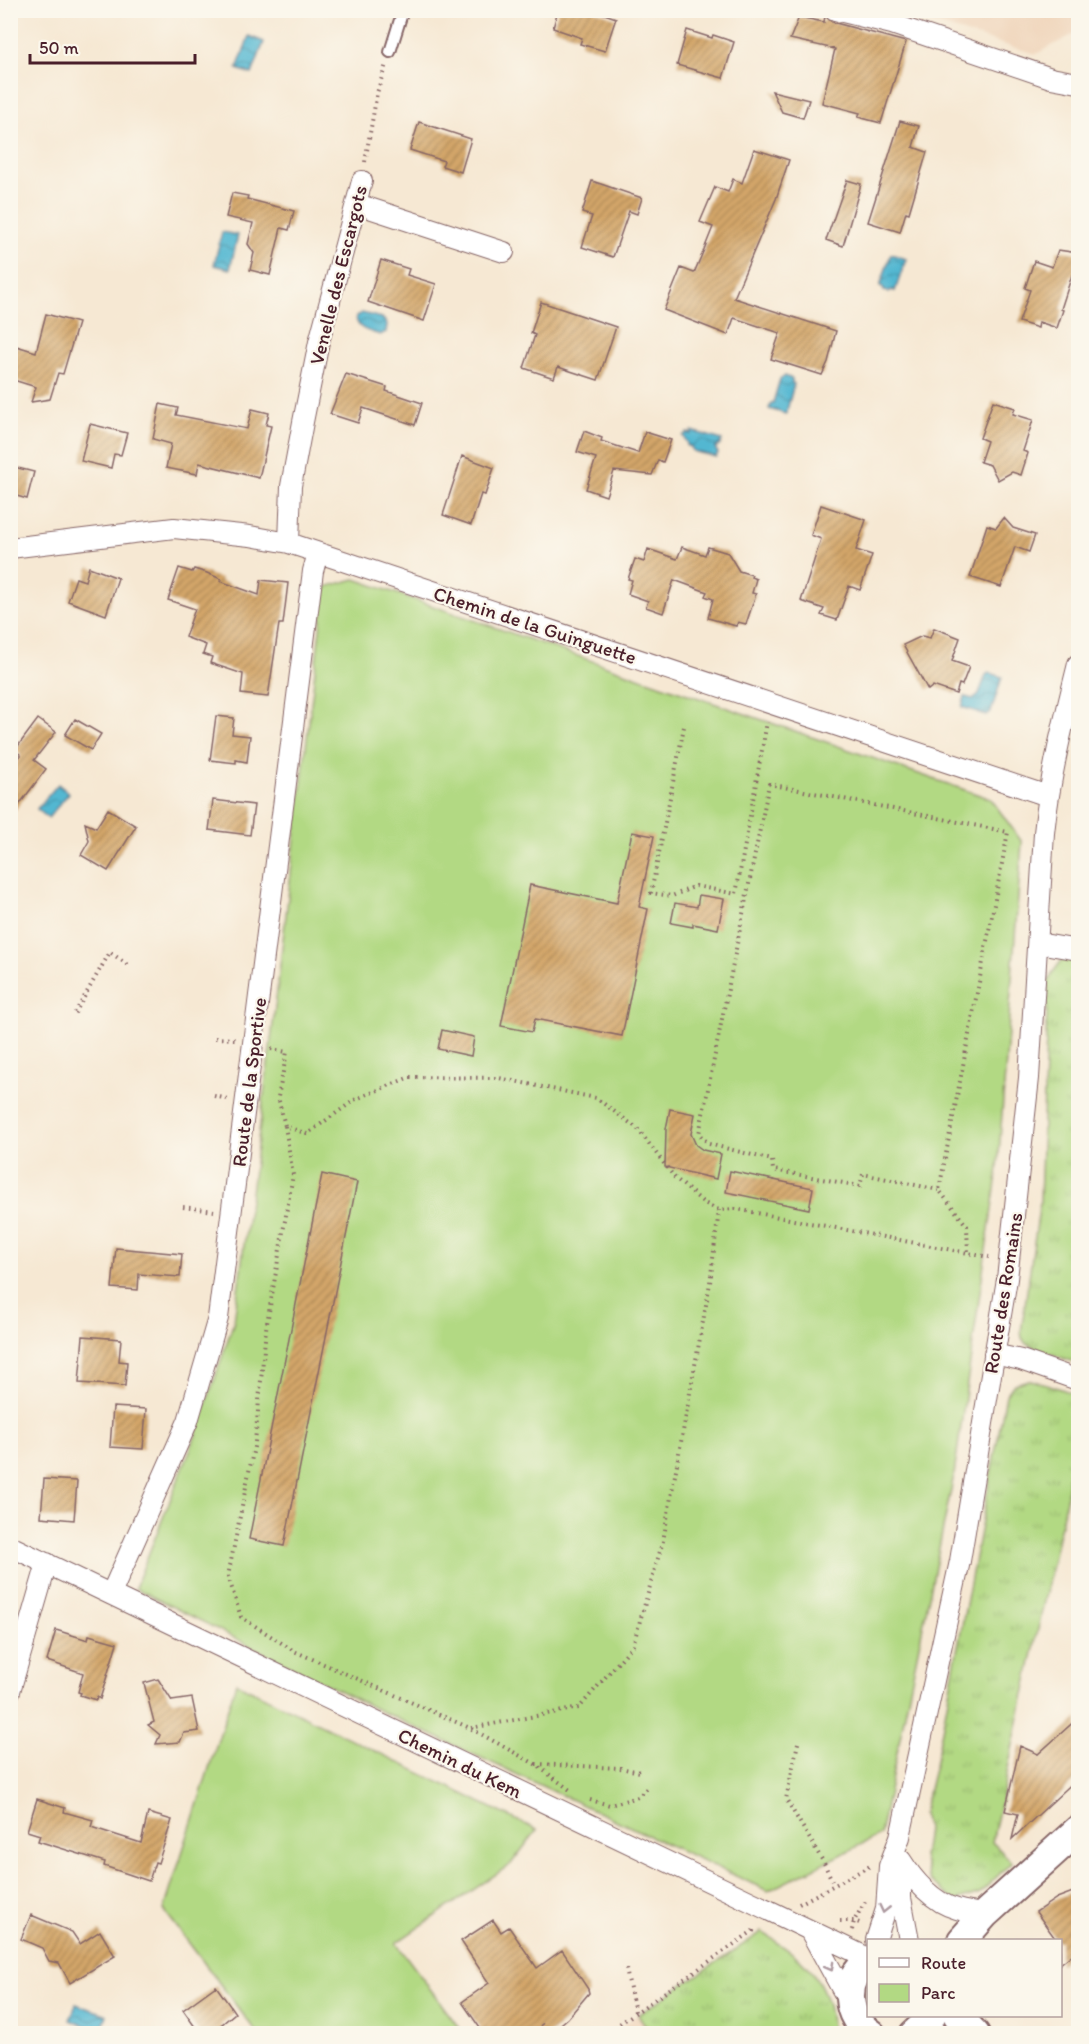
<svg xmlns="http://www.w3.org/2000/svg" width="1089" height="2044" viewBox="0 0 1089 2044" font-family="Itim,sans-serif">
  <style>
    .built { fill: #f0d6bc }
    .grass { fill: url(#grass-tufts); stroke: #7e7c57; stroke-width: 1.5 }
    .green { fill: #b2d983; stroke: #7e7c57; stroke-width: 1.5 }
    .water { fill: url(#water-waves); stroke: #4e6b7e; stroke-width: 1.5 }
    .building { fill: url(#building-hatch) }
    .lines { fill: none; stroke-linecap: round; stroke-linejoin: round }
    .lane-casing { stroke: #866566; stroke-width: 14 }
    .street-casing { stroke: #866566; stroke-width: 22 }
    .secondary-casing { stroke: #866566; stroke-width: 32 }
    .path { stroke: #866566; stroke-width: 4; stroke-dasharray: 1.5 4.5; stroke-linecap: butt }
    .lane { stroke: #fff; stroke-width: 10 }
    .street { stroke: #fff; stroke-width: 20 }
    .secondary { stroke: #fff; stroke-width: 28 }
    .oneway { stroke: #ae9aa0 }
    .labels { text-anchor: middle; stroke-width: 4.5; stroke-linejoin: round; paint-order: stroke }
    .street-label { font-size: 20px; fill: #4a1f2b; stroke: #fbf7ec }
  </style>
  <defs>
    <pattern id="grass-tufts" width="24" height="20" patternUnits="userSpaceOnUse" patternTransform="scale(1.5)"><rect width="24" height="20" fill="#b2d983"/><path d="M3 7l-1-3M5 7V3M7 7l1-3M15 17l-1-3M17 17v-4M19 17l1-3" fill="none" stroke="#9bba71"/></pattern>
    <pattern id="water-waves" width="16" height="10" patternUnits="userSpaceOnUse" patternTransform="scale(1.5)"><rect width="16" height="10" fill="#52b7d1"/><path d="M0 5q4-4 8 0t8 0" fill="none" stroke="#4694aa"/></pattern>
    <pattern id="building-hatch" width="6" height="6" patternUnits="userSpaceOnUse" patternTransform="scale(1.5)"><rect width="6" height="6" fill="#d3a669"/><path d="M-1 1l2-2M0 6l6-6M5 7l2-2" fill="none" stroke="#ad8757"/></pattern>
  </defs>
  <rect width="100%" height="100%" fill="#fbf7ec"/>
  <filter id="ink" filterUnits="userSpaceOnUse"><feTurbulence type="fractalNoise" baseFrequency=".0167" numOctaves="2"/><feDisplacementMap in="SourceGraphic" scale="12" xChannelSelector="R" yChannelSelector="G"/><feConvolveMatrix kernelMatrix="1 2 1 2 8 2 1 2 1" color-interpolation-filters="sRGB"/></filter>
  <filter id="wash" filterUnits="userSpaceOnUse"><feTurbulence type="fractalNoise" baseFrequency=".008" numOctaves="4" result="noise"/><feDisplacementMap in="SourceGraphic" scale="24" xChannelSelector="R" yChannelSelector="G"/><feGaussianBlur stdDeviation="1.35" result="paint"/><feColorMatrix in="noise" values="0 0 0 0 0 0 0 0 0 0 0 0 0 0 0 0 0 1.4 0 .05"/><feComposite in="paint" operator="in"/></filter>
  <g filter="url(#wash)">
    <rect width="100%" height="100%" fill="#f6e8d3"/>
    <path class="built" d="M893 11H1078V32L1036 54Z
      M638 2015 651 2033 610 2034Z"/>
    <path class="grass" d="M1078 959V1364L1026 1344 1022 1338 1021 1332 1040 1202 1048 982 1053 972 1062 960Z
      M1029 1380 1047 1384 1078 1395 1066 1500 992 1842 1012 1862 980 1893 955 1901 930 1881 923 1857 927 1829 923 1814 937 1756 1006 1395 1014 1384Z
      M762 1932C792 1952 819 1968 828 2005 830 2015 832 2023 831 2033H651L638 2015Z"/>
    <path class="green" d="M355 579 991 799 1022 842 998 1168 985 1257 954 1475 880 1835 768 1891 378 1710 135 1588 196 1435 234 1321 270 1049 325 587Z
      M236 1683 537 1830 511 1864 396 1943 463 2033H257L164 1910Z"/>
    <path class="water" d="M249 36 264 42 252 74 237 69Z
      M222 232 238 235 230 269 214 265Z
      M891 254 906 259 895 291 891 290 889 292 884 291 883 287 880 286Z
      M362 313 382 318 387 324 386 332 380 335C369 331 357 330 356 317Z
      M785 376 792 379V383L794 384 786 414 769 409 771 403H773L780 379Z
      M692 431 722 440 720 445 715 448 718 453 716 457 693 451 691 447 687 446V443L683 436 687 433 691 434Z
      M989 673 1002 677 991 712 986 715 962 707 965 697 973 699 978 696 986 675Z
      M58 784 69 793 48 818 37 809Z
      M76 2004 107 2015 101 2031 70 2020Z"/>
    <g id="blocks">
      <path class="building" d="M558 10H593L616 18 605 51 580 44 582 38 553 28Z
        M825 16 832 22 906 42 881 123 858 117 860 113 822 103 835 49 790 39 799 17 824 22Z
        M687 30 712 38 713 35 734 42 723 78 677 65Z
        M772 91 809 100 803 118 782 112Z
        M900 121 919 126 913 147 927 152 909 213 906 212 900 232 868 222Z
        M419 122 471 139 461 172 442 166 444 161 410 150Z
        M754 149 789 160 776 199 734 298 836 331 828 362 822 375 771 359 780 333 734 318 728 335 664 310 681 268 694 273 703 252 713 227 700 222 715 187 728 192 733 179 742 183Z
        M847 180 861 184 843 246 826 240Z
        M592 181 642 198 637 214 629 211 613 257 582 247 592 216 582 213Z
        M232 193 248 196 247 199 294 211 289 230 281 228 270 275 250 270 254 253 248 244 253 223 226 217Z
        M1058 250 1078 253V264L1075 276 1072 275 1061 309 1063 310 1057 328 1039 322 1038 328 1019 322 1030 290 1025 288 1034 261 1052 267Z
        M381 260 409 269 407 275 436 284 424 321 368 302Z
        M541 302 616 327 598 380 558 367 554 378 524 368 535 335 531 333Z
        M46 314 78 323 63 374 58 373 50 399 31 402 36 387 10 379V344L36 352Z
        M346 374 387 387 386 391 422 403 415 425 363 408 358 423 330 414Z
        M993 401 1015 408 1013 414 1033 420 1023 451 1028 453 1021 475 1012 472 998 480 990 465 980 462 987 441 980 438Z
        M160 404 178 408 176 415 247 429 252 409 269 413 266 425 271 426 259 478 199 463 197 474 166 468 171 444 153 439Z
        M90 424 127 433 121 455 114 454 111 468 81 461Z
        M584 431 602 438 601 441 638 453 645 432 671 440 663 462 658 460 652 475 614 471 606 496 586 489 596 458 577 452Z
        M462 456 494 468 485 495 481 494 471 525 443 515Z
        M10 466 34 472 27 499 10 494Z
        M821 505 866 520 856 550 872 555 860 590 849 586 837 620 821 615 824 609 801 601 821 539 811 535Z
        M1004 518 1013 528 1035 535 1029 552 1015 547 1001 587 970 577 987 525 996 528Z
        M682 547 705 555 708 547 728 553 739 571 752 575 751 577 756 579 752 593 756 594 746 624 738 622 736 626 708 618 713 599 705 596 707 592 674 580 663 613 646 607 648 601 628 594 632 580 628 579 635 559 644 562 648 549 677 559Z
        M89 567 118 578 106 615 68 601 76 578 85 581Z
        M179 568 192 572 194 569 207 573 221 579 220 581 259 595 261 580 288 583 283 624H279L268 697 241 694 243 674 210 663 212 657 203 654 206 645 185 637 195 609 168 600Z
        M934 628 960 638 952 661 969 667 962 685 959 684 956 694 933 686 928 690 903 645 922 636 930 638Z
        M216 716 234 718 232 734 250 736 247 762 236 760V763L210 760Z
        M38 719 56 732 34 760 46 769 10 817V769L21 755 15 750Z
        M75 719 101 734 91 750 65 735Z
        M213 800 254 805 250 835 209 830Z
        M108 809 136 826 108 871 81 855 89 841 85 823 96 828Z
        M632 832 654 836 639 907 648 909 622 1036 535 1019 532 1032 501 1026 530 885 617 903Z
        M699 895 724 899 718 929 693 924V927L671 923 675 903 697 907Z
        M442 1030 474 1037 471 1056 438 1049Z
        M670 1109 695 1114 691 1134 696 1145 703 1150 721 1154 716 1179 665 1167 666 1129Z
        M730 1171 813 1188 809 1209 726 1192Z
        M322 1174 357 1182 284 1546 249 1539Z
        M116 1248 182 1254 180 1277 139 1274 138 1290 112 1288Z
        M83 1336 121 1339 119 1361 127 1362 125 1386 79 1383Z
        M113 1407 146 1409 143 1449 110 1447Z
        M44 1479 77 1481 74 1520 41 1517Z
        M56 1630 88 1640 89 1635 117 1643 100 1699 97 1697 96 1700 80 1695 81 1693 78 1692 83 1673 47 1661Z
        M158 1679 172 1701 192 1698 199 1731 184 1733 180 1742 156 1744 160 1735 148 1725 154 1722 144 1683Z
        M1078 1718V1778L1012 1839 1018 1814 1005 1811 1020 1746 1038 1754Z
        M37 1799 65 1808 64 1812 93 1820 91 1827 141 1843 148 1813 172 1820 158 1863 155 1862 149 1881 104 1866 105 1862 38 1841 40 1835 27 1831Z
        M1078 1890V1950L1060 1964V1941H1057L1036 1912 1057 1898Z
        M31 1915 72 1932 80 1944 100 1931 115 1956 70 1983 59 1963 49 1961 42 1948 21 1939Z
        M493 1920 501 1932 509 1927 537 1968 562 1950 588 1989 589 1993 568 2018 549 2034H484L462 2002 489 1983 461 1941Z
        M216 1986 235 2013 221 2025 227 2034H200L183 2010Z"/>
    </g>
  </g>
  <g filter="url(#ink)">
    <use href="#blocks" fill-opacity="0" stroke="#866566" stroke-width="1.5"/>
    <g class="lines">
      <g class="lane-casing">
        <path id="lane" d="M390 52 403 10"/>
      </g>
      <g class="street-casing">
        <path id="street" d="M835 10 892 24 1051 78 1078 83
          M357 204 504 252
          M289 543 291 486 303 422 319 342 362 181
          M10 548 174 528 250 536 289 543 1048 796
          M1038 943 1078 950
          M994 1354 1021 1360 1078 1380
          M10 1546 868 1958
          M111 1594 188 1421 218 1318 313 571 318 553
          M10 1691 47 1563
          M901 1860C913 1879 933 1903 957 1909 966 1912 976 1913 985 1914
          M901 1863V1898L909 1940
          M810 1931 850 2004
          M876 1940 886 1909 889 1866 900 1837 960 1561 1007 1279 1029 1078 1044 833C1050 775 1064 720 1078 664"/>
      </g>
      <g class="secondary-casing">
        <path id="secondary" d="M962 1940 985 1914 1078 1830
          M868 1962C842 1980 845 2017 871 2034
          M958 2016 975 2034
          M914 2034 925 2024 931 2016"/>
      </g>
      <path class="path" d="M365 162 377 93 386 64
        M684 727 651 893 672 896 696 886 736 894 767 722
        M75 1013 110 952 129 966
        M215 1038 235 1039
        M271 1049 287 1052 278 1097 285 1126 307 1134 356 1099 410 1077 499 1078 596 1098 637 1128 675 1178 704 1203 719 1210 736 1209 989 1257
        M214 1096 228 1099
        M285 1126 293 1175 266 1329 255 1442 228 1576 241 1617 294 1651 470 1728 535 1764 570 1790
        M939 1190 863 1174 860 1186 773 1170 772 1160 709 1144 699 1134 769 784 1008 832 939 1190 967 1226 968 1253
        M183 1207 214 1211
        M471 1728 579 1708 633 1645 663 1541 710 1283 719 1210
        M798 1743 786 1799 824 1863 834 1885
        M536 1764 620 1768 640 1772
        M590 1800 610 1805 638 1797 647 1788
        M799 1904 870 1866
        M840 1921H854L862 1924
        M852 1930 854 1921 865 1902
        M626 1969 635 2012
        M541 2024 548 2034
        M605 2034 753 1931 755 1927"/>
      <use href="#lane" class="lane"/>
      <use href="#street" class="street"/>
      <use href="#secondary" class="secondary"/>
    </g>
    <defs><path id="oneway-chevron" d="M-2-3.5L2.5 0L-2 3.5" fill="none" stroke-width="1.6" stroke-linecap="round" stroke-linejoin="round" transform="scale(1.5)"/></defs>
    <g class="oneway">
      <use href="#oneway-chevron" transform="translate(884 1909) rotate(103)"/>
      <use href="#oneway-chevron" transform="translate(830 1967) rotate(61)"/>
    </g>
  </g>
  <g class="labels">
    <g class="street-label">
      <text transform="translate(338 275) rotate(-76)" y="7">Venelle des Escargots</text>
      <text transform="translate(535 625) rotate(18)" y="7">Chemin de la Guinguette</text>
      <text transform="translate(249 1082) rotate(-83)" y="7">Route de la Sportive</text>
      <text transform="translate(1003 1293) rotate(-81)" y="7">Route des Romains</text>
      <text transform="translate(460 1763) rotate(26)" y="7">Chemin du Kem</text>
    </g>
  </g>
  <rect width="1089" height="2044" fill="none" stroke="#fbf7ec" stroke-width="36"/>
  <rect x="867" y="1939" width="195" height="78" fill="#fbf7ec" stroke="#b4a19f" stroke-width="1.5"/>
  <rect x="879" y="1958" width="30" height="9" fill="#ffffff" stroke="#b4a19f" stroke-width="1.5"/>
  <text x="921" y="1969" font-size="18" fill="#4a1f2b">Route</text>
  <rect x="879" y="1984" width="30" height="18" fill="#b2d983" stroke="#b4a19f" stroke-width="1.5"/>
  <text x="921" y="1999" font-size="18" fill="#4a1f2b">Parc</text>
  <path d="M30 54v9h165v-9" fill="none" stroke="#4a1f2b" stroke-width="3"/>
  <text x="39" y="54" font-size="18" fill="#4a1f2b" stroke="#fbf7ec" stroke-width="4.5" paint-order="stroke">50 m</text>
</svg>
